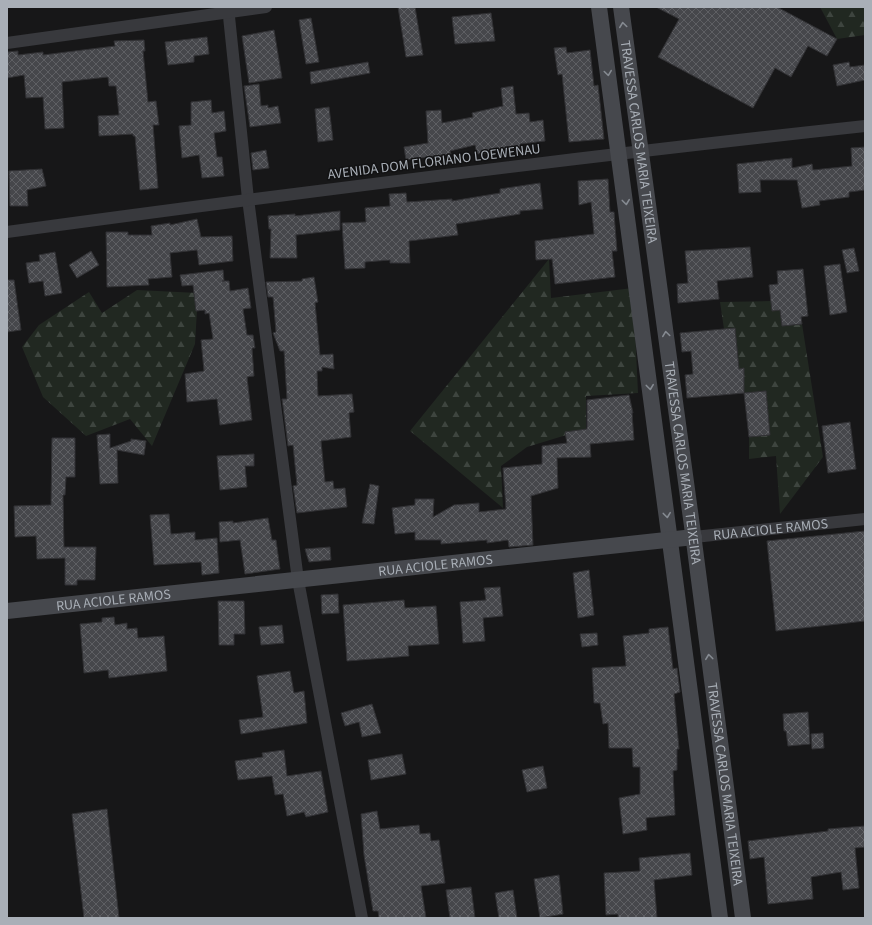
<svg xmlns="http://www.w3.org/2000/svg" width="872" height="925" viewBox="0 0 872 925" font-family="'Source Sans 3',sans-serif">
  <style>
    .forest { fill: url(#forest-firs) }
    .building { fill: url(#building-cross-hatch); stroke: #313134 }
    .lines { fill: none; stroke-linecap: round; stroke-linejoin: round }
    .street { stroke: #38393d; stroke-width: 12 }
    .secondary { stroke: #46484d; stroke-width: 16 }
    .oneway { stroke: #868b92 }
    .labels { text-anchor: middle; stroke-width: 3; stroke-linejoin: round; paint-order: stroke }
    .street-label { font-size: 14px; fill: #a9afb7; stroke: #121213 }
  </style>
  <defs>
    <pattern id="forest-firs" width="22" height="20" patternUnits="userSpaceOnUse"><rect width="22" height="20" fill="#212821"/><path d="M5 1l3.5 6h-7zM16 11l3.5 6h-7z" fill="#3e453f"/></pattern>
    <pattern id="building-cross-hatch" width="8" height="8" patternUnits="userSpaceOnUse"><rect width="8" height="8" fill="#46474b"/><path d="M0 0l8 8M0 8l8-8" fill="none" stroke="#5e5f63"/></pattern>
  </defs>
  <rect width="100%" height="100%" fill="#171718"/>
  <path class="forest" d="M820 7H865V35L837 39Z
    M549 259 551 298 633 288 638 393 586 396V429L527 447 501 466 503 508 410 431Z
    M137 290 198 293 195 344 152 446 130 419 86 436 43 397 22 347 39 325 89 292 102 313Z
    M771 301 772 311 780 310 782 326 802 324 823 457 780 514 776 456 749 459V437L770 435 766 391 744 393V368L739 369 735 328 724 329 720 302Z"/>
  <path class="building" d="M398 7H415L423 55 406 57Z
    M656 7H777L837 39 827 56 808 46 791 77 775 68 753 108 658 57 679 19Z
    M491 13 495 41 455 44 452 17Z
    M311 18 319 62 306 64 299 20Z
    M274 30 282 78 249 83 242 36Z
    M207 37 209 54 194 56V62L168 65 165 42Z
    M144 40 145 51H143L148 102 156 101 159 125H153L158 188 140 190 135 136H133V134L99 136 98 116 119 115 116 86H109L108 77 62 82 64 128 45 129 43 97 26 98 24 75 7 78V52L18 51V55L43 52V55L115 46 114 41Z
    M566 47 567 53 590 50 594 86 598 85 604 139 569 142 562 74 558 75 554 48Z
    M368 62 370 73 311 84 310 72Z
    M849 62 850 67 865 65V80L837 86 833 65Z
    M259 84 261 106 268 105V108L278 106 281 123 250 127 244 86Z
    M513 86 516 114 529 113 530 122 543 120 545 141 520 144V149L477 154 475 145 450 151 451 154 406 160 404 147 428 143 426 111 441 110 442 123 473 117 472 113 503 106 501 88Z
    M211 100 212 113 224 111 226 131 214 133 217 157H222L224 176 202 178 199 155 182 158 179 126 191 125V102Z
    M329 107 333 140 318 142 315 109Z
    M865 147V190L849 192V197L819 201 820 205 802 208 797 180H760L761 192 739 193 737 164 792 158V168L812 164 813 170 852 166 851 148Z
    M266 150 269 168 253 170 251 153Z
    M42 169 46 186 27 190 28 206H10L9 171Z
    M608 179 610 212H614L615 226 617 251H612L615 277 555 284 552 259 536 260 535 241 594 234 591 202 579 205 578 181Z
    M540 183 543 209 520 211V214L456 224 458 235 409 241 410 263H390V260L365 262V268L345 269 342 223 366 222 365 208 390 206 389 194 406 193 407 202 452 199V201L500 193V189Z
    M340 211V230L296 235 297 258H270L271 229H269L268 216 295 214V216Z
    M197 219 201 237 232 236 233 261 199 265 197 250 170 253 172 277 148 279 149 285 107 287 106 232H128V235H152L151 226 170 223V225Z
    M750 247 753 277 717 281 719 299 678 303 677 284 688 283 685 251Z
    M854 248 859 271 847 273 842 250Z
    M91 251 99 265 77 278 69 265Z
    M55 252 62 293 45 296 43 281 29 283 26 263 40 261 39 255Z
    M840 264 847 312 830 315 824 266Z
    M803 269 808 316 801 317 802 324 782 326 780 310 772 311 769 285 778 284 777 271Z
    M223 270 224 281H222H229L230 291 248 288 251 308 243 309 247 335H253L255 348H252L254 376 247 377 252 420 220 425 217 399 187 402 185 374 204 371 201 340 213 339 209 313 205 314V310L196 311 193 285 182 286 180 275Z
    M314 277 318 302 315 303 320 355 333 354 334 369 322 367V371H317L318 396 352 394 354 412 349 413 351 437 321 441 325 482 333 481 334 489 345 488 347 507 297 513 293 486 297 485 293 445 288 446 283 406 282 399H287L284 351H280L273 333 276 332 273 297H268L266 282 302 281V279Z
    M7 280H14L21 330 7 332Z
    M735 328 739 369 744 368V393L687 398 685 375 693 374 691 351 682 352 680 333Z
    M766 391 770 435 749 437 744 393Z
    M629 395 633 413H632L634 440 590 444 591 457 557 458 558 488 531 496 533 545 509 547 508 540 487 543V540L441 544V540H415V532L395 534 392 508 415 505V499H434L433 517 454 505 479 503V512L506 509 503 468 542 464V446L567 443 565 432 587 429V400Z
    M850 422 856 469 828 473 822 426Z
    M110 434V448L131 441V439L146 441 144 455 117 450 118 483 100 484 97 435Z
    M52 438H75V477H66L65 495H63L64 547H96L95 580H77V585H65V558L37 559 36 536 15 537 14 506 51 505Z
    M254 454V466H245L247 487 220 490 217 456Z
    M370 484 379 486 374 524 362 523Z
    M169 514 171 534 195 532V540L217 538 219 573 202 575 201 562 154 565 150 515Z
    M268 518 272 540H276L280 569 245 574 240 540 220 542 219 522 233 521V523Z
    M865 531V621L776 631 767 541Z
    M330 547 331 560 309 562 305 549Z
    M589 570 594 615 578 618 573 573Z
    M500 587 503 616 483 618 485 641 463 643 460 602 486 600 484 588Z
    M338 594 339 613 322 614 321 595Z
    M404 600 405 608 436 606 439 644 408 646 409 656 347 661 343 605Z
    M218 601H244L245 634H234V645H219Z
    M114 617 115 625 127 623V629L137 628 138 638 164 636 167 671 109 678 108 670 84 673 80 624 102 622V618Z
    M282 625 284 643 261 645 259 627Z
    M668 627 673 669 677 668 680 692 674 694 679 749H677V770L673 771 675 815 646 818 647 830 623 834 619 798 640 794V767H633L632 748H609L608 723 603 724 600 703H594L592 668 626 666 623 636 649 633V629Z
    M597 633 598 645 582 647 580 634Z
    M290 671 294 693 304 691 307 723 241 734 239 720 263 717 257 676Z
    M372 704 381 733 362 737 359 722 345 726 341 713Z
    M808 712 810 744 788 746 786 731H784L783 714Z
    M823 733 824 748 812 749 811 734Z
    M284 750 287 776 321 771 328 812 306 817 304 812 287 816 283 794 275 795 272 776 238 780 235 761 263 757 262 753Z
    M402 754 406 774 371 780 368 760Z
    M543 766 547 788 527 792 522 770Z
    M107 809 119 918H84L72 814Z
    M377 811 380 829 419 825 420 834 430 833 431 841 439 840 445 883 421 886 426 918H379L378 911H373L364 855 361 814Z
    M865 826V847L855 848 859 888 843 890 841 872 811 877 813 899 768 904 764 857 750 859 748 841 828 831V829Z
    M690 853 692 875 654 880 657 918H618V914L606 915 604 873 640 871 639 858Z
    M559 875 563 914 540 918 534 879Z
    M471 887 475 918H450L446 890Z
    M513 890 517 918H499L495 893Z"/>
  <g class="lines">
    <g class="street">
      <path d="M228 7 248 199 298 580 362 918"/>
      <path d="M7 43 266 7"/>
      <path d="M7 232C293 193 579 157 865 126"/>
      <path id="s1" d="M694 537 865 519"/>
    </g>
    <g class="secondary">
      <path d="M599 7 720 918"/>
      <path id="s2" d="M621 7 692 526 743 918"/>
      <path id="s3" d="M7 611 694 537"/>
    </g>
  </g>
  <defs><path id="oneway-chevron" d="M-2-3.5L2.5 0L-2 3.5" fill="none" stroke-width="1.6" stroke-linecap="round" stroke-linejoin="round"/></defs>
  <g class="oneway">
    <use href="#oneway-chevron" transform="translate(623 25) rotate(-98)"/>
    <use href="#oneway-chevron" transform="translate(608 73) rotate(82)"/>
    <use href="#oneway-chevron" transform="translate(626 202) rotate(83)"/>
    <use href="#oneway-chevron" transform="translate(666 334) rotate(-98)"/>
    <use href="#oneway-chevron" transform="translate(650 387) rotate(83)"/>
    <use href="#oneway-chevron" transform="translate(667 515) rotate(83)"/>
    <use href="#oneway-chevron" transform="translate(709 657) rotate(-97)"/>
  </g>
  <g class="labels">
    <g class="street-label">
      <text dy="5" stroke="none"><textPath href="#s2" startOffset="136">TRAVESSA CARLOS MARIA TEIXEIRA</textPath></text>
      <text transform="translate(434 161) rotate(-7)" y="5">AVENIDA DOM FLORIANO LOEWENAU</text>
      <text dy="5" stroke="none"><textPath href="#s2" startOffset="460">TRAVESSA CARLOS MARIA TEIXEIRA</textPath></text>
      <text dy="5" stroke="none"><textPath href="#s1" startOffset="77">RUA ACIOLE RAMOS</textPath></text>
      <text dy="5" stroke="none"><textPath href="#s3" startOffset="431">RUA ACIOLE RAMOS</textPath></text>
      <text dy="5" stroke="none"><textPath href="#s3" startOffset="107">RUA ACIOLE RAMOS</textPath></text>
      <text dy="5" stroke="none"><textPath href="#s2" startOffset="784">TRAVESSA CARLOS MARIA TEIXEIRA</textPath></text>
    </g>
  </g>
  <rect width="872" height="925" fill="none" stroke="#a9afb7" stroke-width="16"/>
</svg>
